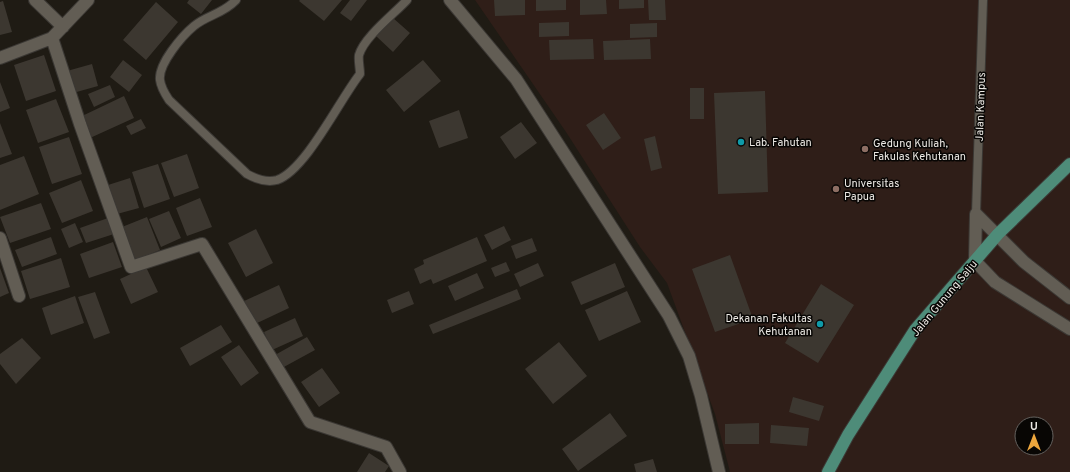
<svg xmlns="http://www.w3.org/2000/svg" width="1070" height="472" viewBox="0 0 1070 472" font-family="Overpass,sans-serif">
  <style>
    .education { fill: #2f1e18; fill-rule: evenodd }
    .building { fill: #3c3730 }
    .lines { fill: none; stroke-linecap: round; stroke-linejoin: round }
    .service-casing { stroke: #3b3834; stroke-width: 10 }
    .minor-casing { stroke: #3b3834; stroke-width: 14 }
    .primary-casing { stroke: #3b3834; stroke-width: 14 }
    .service { stroke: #625d54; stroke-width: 8 }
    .minor { stroke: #625d54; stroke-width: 12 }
    .primary { stroke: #4e8c79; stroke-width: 12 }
    .culture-dot { fill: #0f9aa8; stroke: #080604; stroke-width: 1.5 }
    .education-dot { fill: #8d6e63; stroke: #080604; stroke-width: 1.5 }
    .labels { text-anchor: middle; stroke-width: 3; stroke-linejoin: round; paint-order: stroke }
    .street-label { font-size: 11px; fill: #edeae5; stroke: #080604 }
    .poi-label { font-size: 11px; fill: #edeae5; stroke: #080604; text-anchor: start }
  </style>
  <rect width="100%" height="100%" fill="#1f1b14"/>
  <path class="education" d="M475 0H1070V472H730L715 414 667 283 640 247 566 132ZM1022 424H1046V448H1022Z"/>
  <path class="building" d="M189 0H212L201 14 187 3Z
    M300 0H342L324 21 299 1Z
    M350 0H367L351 21 340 13Z
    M494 0H525V15L495 16Z
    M536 0H566V10L536 11Z
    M580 0H606L607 14 580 15Z
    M619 0H644V8L619 9Z
    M648 0H665L666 20H649Z
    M3 1 12 32 0 35V2Z
    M156 2 178 22 146 60 123 40Z
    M393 18 410 33 393 52 376 36Z
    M569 22V36L539 37V23Z
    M657 23V37L630 38V24Z
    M593 39 594 59 550 60 549 40Z
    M650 39 651 59 604 60 603 41Z
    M44 55 56 91 26 101 14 65Z
    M123 60 142 75 129 92 110 77Z
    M423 60 441 81 404 112 386 90Z
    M92 64 98 86 73 93 67 71Z
    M0 82 10 108 0 112Z
    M110 85 115 97 94 107 88 94Z
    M690 88H704V119H690Z
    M765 91 768 192 718 194 714 93Z
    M124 96 134 118 90 138 80 117Z
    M56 99 69 132 38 143 26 110Z
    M459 110 468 138 439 148 429 121Z
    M604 113 621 138 603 150 586 125Z
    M141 119 146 128 131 135 126 126Z
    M521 122 537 143 515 159 500 137Z
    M0 123 12 154 0 158Z
    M655 136 662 168 651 171 644 139Z
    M69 137 82 174 52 184 39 147Z
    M187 154 199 188 174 197 161 163Z
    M24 156 39 194 0 210V165Z
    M158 164 170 199 144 208 132 172Z
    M130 178 139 208 117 214 108 185Z
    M81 180 93 211 62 223 49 193Z
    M200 198 212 227 187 236 176 208Z
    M41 203 51 229 10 243 0 217Z
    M169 211 181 238 161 247 149 219Z
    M147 217 160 250 135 260 122 227Z
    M108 218 114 234 86 243 80 228Z
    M75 223 83 242 69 248 61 229Z
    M504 226 511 240 492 250 484 235Z
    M256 229 273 263 246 277 228 243Z
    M51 237 57 254 22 267 15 250Z
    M477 237 487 261 433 284 431 279 420 284 414 269 424 264 423 260Z
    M532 238 537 251 516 259 511 246Z
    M113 242 122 267 89 278 80 254Z
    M730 255 753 319 715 332 692 269Z
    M61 258 70 287 30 299 21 271Z
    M506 262 510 271 495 277 491 268Z
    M538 263 544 276 520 287 514 274Z
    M615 263 625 287 581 305 571 282Z
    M146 267 158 292 131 304 120 279Z
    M0 268 9 293 0 297Z
    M477 273 484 288 455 301 448 286Z
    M821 284 854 305 818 363 785 343Z
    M279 285 289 308 253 325 242 302Z
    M517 289 521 299 433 334 429 325Z
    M409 291 414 304 392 313 387 300Z
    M627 291 641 322 599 341 585 310Z
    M95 292 110 333 94 339 78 297Z
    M75 296 84 323 51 335 42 308Z
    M295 318 303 336 272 350 264 332Z
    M221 325 232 342 190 366 180 348Z
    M307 337 315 350 282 368 275 355Z
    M22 338 41 358 16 384 0 364V354Z
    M559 342 587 376 553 404 525 369Z
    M239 345 259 373 241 386 221 357Z
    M322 368 340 393 319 407 301 382Z
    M793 397 824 406 819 421 789 412Z
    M610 413 627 436 578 471 562 449Z
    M759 423V444H725V424Z
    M771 425 809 428 807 446 770 443Z
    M369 453 389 466 385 472H357Z
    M653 459 657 472H636L634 464Z"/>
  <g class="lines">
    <g class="service-casing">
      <path id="service" d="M236 0C223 14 207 15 194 26 182 36 158 64 160 80 161 88 165 94 169 100L247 174C256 179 266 183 277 180 306 170 340 99 360 74 360 68 358 60 359 55 364 37 394 14 407 0
        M976 214 983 0"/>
    </g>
    <g class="minor-casing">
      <path id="minor" d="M35 0 63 27
        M450 0 516 79 669 316 689 356 701 396 719 472
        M52 38 80 124 131 267 202 244 310 422 386 447 400 472
        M0 58 52 38 88 0
        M976 214 975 261 995 282 1070 329
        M976 214 1024 262 1070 298
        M0 238 19 296"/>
    </g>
    <g class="primary-casing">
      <path id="primary" d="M828 472 848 435 915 330 998 234 1070 164"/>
    </g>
    <use href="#service" class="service"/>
    <use href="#minor" class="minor"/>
    <use href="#primary" class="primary"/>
  </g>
  <g class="culture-dot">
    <circle cx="741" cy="142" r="4"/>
    <circle cx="820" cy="324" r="4"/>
  </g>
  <g class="education-dot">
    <circle cx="865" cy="149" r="4"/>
    <circle cx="836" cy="189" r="4"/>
  </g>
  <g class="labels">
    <g class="street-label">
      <text transform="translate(980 107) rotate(-88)" y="4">Jalan Kampus</text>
      <text transform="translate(944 298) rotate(-50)" y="4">Jalan Gunung Salju</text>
    </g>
    <g class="poi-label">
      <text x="749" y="146">Lab. Fahutan</text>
      <text x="873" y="147">Gedung Kuliah,<tspan x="873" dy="13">Fakulas Kehutanan</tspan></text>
      <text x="844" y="187">Universitas<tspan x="844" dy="13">Papua</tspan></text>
      <text x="812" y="322" text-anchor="end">Dekanan Fakultas<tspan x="812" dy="13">Kehutanan</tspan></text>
    </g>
  </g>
  <g transform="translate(1034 436)"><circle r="19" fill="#080604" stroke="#64615e"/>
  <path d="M0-3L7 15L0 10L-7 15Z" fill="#eea73d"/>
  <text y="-6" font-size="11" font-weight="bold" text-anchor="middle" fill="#edeae5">U</text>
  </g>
</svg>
